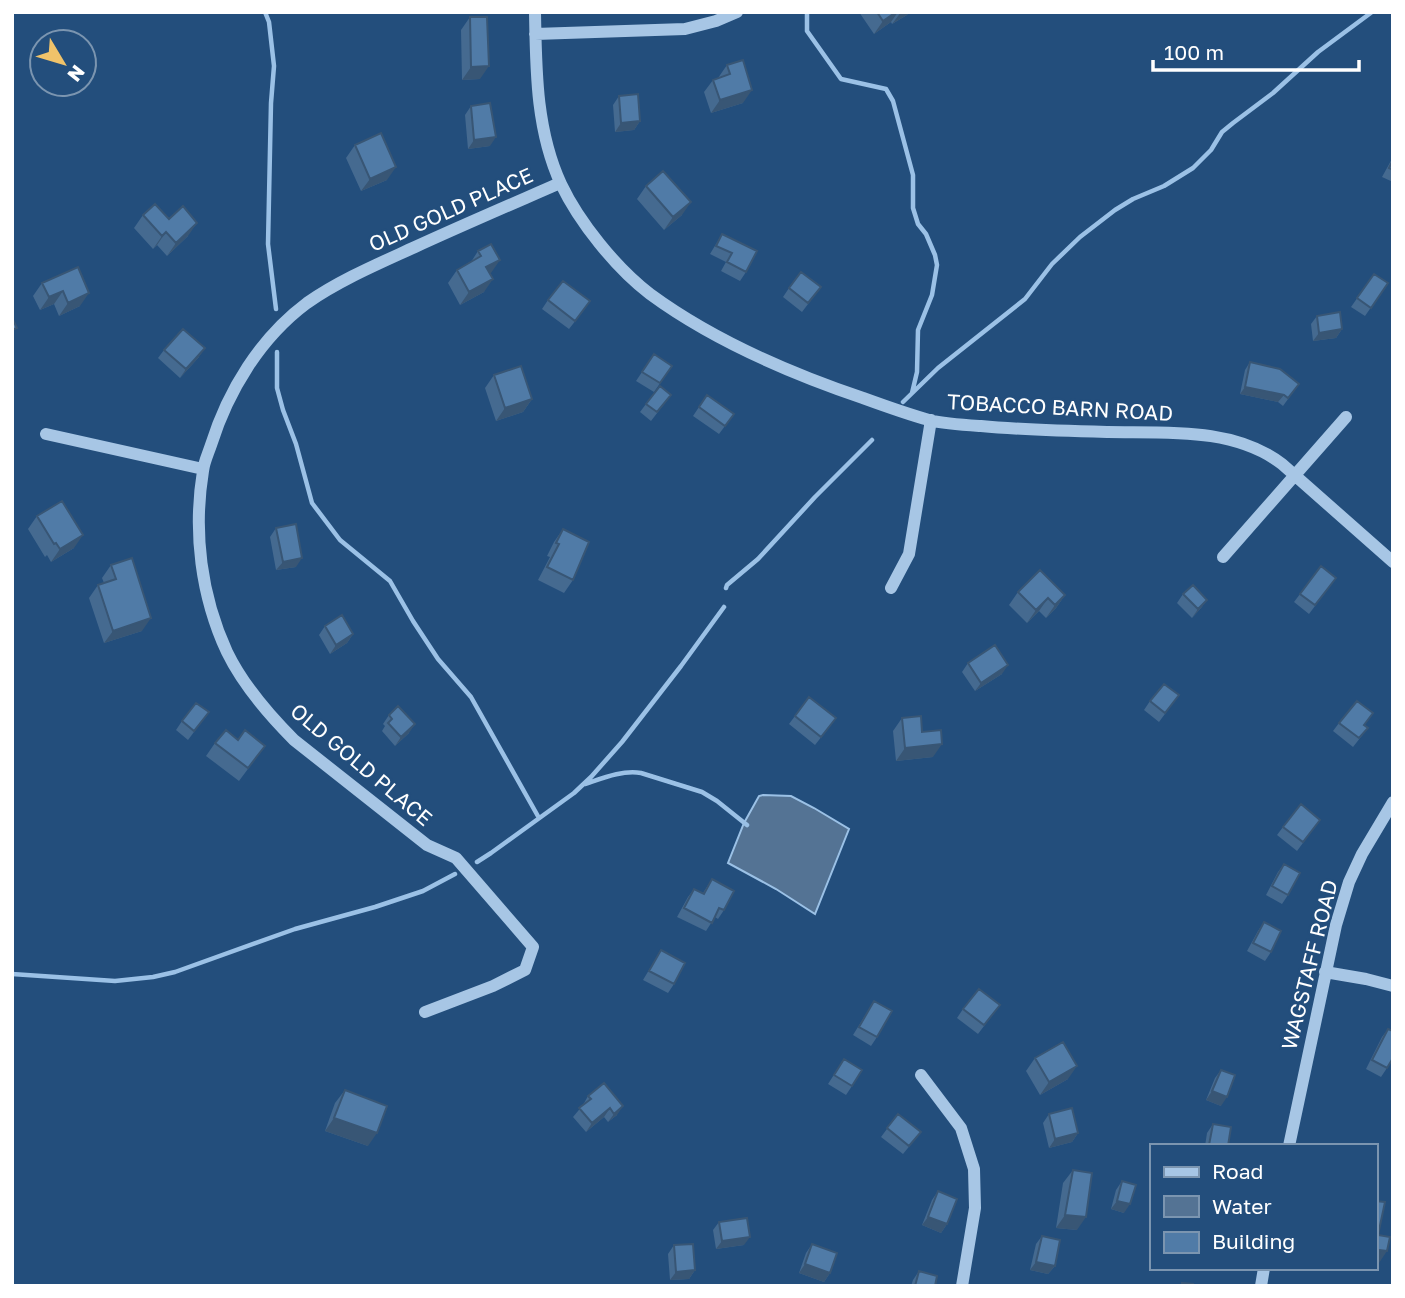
<svg xmlns="http://www.w3.org/2000/svg" width="1405" height="1298" viewBox="0 0 1405 1298" font-family="'Golos Text',sans-serif">
  <style>
    .water { fill: #547394; stroke: #9bc1e6; stroke-width: 2 }
    .lines { fill: none; stroke-linecap: round; stroke-linejoin: round }
    .stream { stroke: #9bc1e6; stroke-width: 4.5 }
    .minor { stroke: #a7c6e5; stroke-width: 12 }
    .wall { fill: #456a90 }
    .shaded-wall { fill: #385675 }
    .building { fill: #507ba7; stroke: #385675; stroke-width: 2 }
    .labels { text-anchor: middle; stroke-width: 5; stroke-linejoin: round; paint-order: stroke }
    .street-label { font-size: 21px; fill: #fff; stroke: #234e7c }
  </style>
  <rect width="100%" height="100%" fill="#234e7c"/>
  <path class="water" d="M763 795 791 796 814 808 849 829 815 914 776 889 728 863 744 823 759 796Z"/>
  <g class="lines">
    <path class="stream" d="M265 12 269 22 274 66 271 103 268 244 276 309
      M807 12V31L841 79 886 89 893 101 913 175V208L918 224 926 234 935 255 937 265 932 295 918 330 917 372 912 393
      M277 352V388L283 410 296 444 312 503 340 540 390 581 413 621 438 659 471 697 539 818
      M903 402 938 368 1025 299 1052 264 1080 237 1115 210 1133 199 1164 186 1193 168 1211 150 1222 132 1233 123 1273 93 1318 52 1372 12
      M726 588 727 585 758 559 815 497 872 440
      M585 784C603 778 622 770 641 773L702 792 717 801 747 825
      M477 862 491 853 574 793 591 777 622 742 681 666 724 607
      M12 974 115 981 153 977 175 972 295 929 375 907 423 891 455 874"/>
    <path class="minor" d="M535 12C536 70 536 130 561 184 579 222 616 268 650 294 714 341 789 373 863 398 885 406 907 414 929 420 945 424 964 425 981 426 1023 430 1066 431 1108 432 1165 433 1234 427 1282 464L1393 562
      M535 34 685 29 716 21 737 12
      M46 434 203 469
      M1223 557 1346 417
      M891 588 909 554 931 420
      M1325 972 1366 979 1393 986
      M425 1012 493 986 525 970 533 947 456 858 427 845 294 740C268 714 243 685 227 652 201 596 193 532 203 471 204 462 208 454 211 445 228 391 260 338 307 303 340 280 378 264 415 247 463 225 512 204 560 183
      M921 1075 961 1128 974 1169 975 1208 962 1286
      M1289 1146 1336 925 1349 882 1362 854 1393 802
      M1261 1286 1264 1268"/>
  </g>
  <path class="wall" d="M859 12H909L907 15 892 24 891 22 874 34Z
    M470 17 480 79 462 80 461 30Z
    M727 65 743 103 711 113 704 92 713 80 718 78Z
    M619 96 640 121 634 130 615 132 613 105Z
    M471 106 490 146 468 149 465 115Z
    M355 145 387 180 361 191 346 158Z
    M1393 157V182L1382 177Z
    M646 186 682 215 664 230 637 199Z
    M143 215 169 219 188 236 167 256 157 245 153 249 134 228Z
    M722 234 746 272 740 281 721 271 726 262 710 254Z
    M478 251 491 273H490L484 292 460 305 448 283 457 270 471 262Z
    M78 267 80 306 59 316 54 304 40 310 33 296 42 283Z
    M1374 274 1388 283 1365 316 1351 307Z
    M821 287 802 312 783 297 789 288Z
    M548 300 584 310 569 329 542 309Z
    M1317 316 1342 329 1336 338 1313 341 1311 324Z
    M164 350 199 357 180 378 158 358Z
    M654 354 672 366 654 392 636 381Z
    M1250 362 1299 384 1283 406 1278 402 1240 394 1245 370Z
    M494 375 532 399 523 412 496 421 485 388Z
    M671 395 651 421 640 412 646 404Z
    M707 395 734 414 719 434 693 416Z
    M37 516 74 548 51 562 47 555 45 557 28 529Z
    M276 528 296 567 276 570 270 537Z
    M563 529 573 580 564 593 538 580 550 557 547 556 554 542Z
    M111 565 142 631 104 643 89 598 98 585 104 583 102 578Z
    M1336 578 1309 614 1294 602 1300 594Z
    M1018 592 1065 595 1056 608 1046 618 1039 611 1027 623 1009 605Z
    M1183 594 1207 600 1201 608 1192 618 1177 603Z
    M325 626 353 634 347 643 330 654 319 635Z
    M968 663 1002 674 975 691 962 672Z
    M1179 695 1159 722 1144 710 1150 701Z
    M209 712 188 740 176 730 182 721Z
    M389 715 409 733 395 746 382 731 385 726 383 724Z
    M795 716 830 726 815 745 789 724Z
    M902 718 933 757 896 761 893 731Z
    M1339 723 1365 725 1368 728 1353 747 1333 731Z
    M238 740 265 746 239 781 206 756 215 743Z
    M1320 820 1297 851 1277 835 1283 827Z
    M1284 864 1288 895 1282 904 1266 895 1278 872Z
    M712 879 724 910 718 919 715 917 706 931 677 917 688 897 694 889 703 893Z
    M1264 922 1271 952 1265 961 1247 951 1258 931Z
    M661 950 674 984 668 993 643 980Z
    M874 1001 877 1037 871 1046 853 1035Z
    M1000 1005 978 1034 957 1018 963 1009Z
    M1388 1029 1387 1068 1381 1077 1366 1069 1382 1037Z
    M1035 1058 1068 1079 1040 1095 1026 1071Z
    M844 1059 852 1086 846 1095 828 1084Z
    M1221 1070V1106L1206 1100 1215 1078Z
    M604 1083 617 1115 608 1122 604 1117 586 1132 573 1117 583 1105 588 1096Z
    M345 1090 368 1146 325 1131 335 1103Z
    M898 1114 921 1132 903 1154 881 1137Z
    M1049 1114 1078 1133 1072 1142 1049 1148 1043 1123Z
    M1213 1124 1228 1146H1205L1207 1133Z
    M1073 1170 1077 1230 1056 1228 1063 1183Z
    M1122 1181 1124 1213 1111 1209 1116 1190Z
    M938 1191 947 1224 941 1233 922 1225 932 1200Z
    M719 1222 744 1245 716 1249 713 1230Z
    M1042 1236 1055 1266 1048 1274 1030 1270 1036 1244Z
    M812 1244 830 1273 824 1282 799 1273 806 1253Z
    M674 1245 695 1270 689 1279 670 1280 668 1254Z
    M919 1271 935 1286H911L913 1280Z"/>
  <path class="shaded-wall" d="M896 12H898L891 22 874 34 883 21Z
    M901 12H909L907 15 892 24Z
    M489 66 480 79 462 80 471 67Z
    M752 90 743 103 711 113 720 100Z
    M640 121 634 130 615 132 621 123Z
    M496 137 490 146 468 149 474 140Z
    M396 167 387 180 361 191 370 179Z
    M691 202 682 215 664 230 673 217Z
    M197 223 188 236 167 256 176 243Z
    M166 232 157 245 153 249 162 236Z
    M500 260 491 273 477 280 486 267Z
    M493 279 484 292 460 305 469 292Z
    M63 291 54 304 40 310 49 297Z
    M89 293 80 306 59 316 68 303Z
    M1342 329 1336 338 1313 341 1319 333Z
    M205 348 199 357 180 378 186 369Z
    M1245 387 1284 395 1278 402 1240 394Z
    M532 399 523 412 496 421 505 408Z
    M83 535 74 548 51 562 60 549Z
    M302 558 296 567 276 570 283 562Z
    M1065 595 1056 608 1046 618 1055 605Z
    M1048 598 1039 611 1027 623 1036 610Z
    M1207 600 1201 608 1192 618 1198 609Z
    M151 618 142 631 104 643 113 631Z
    M353 634 347 643 330 654 336 645Z
    M1008 665 1002 674 975 691 981 683Z
    M415 724 409 733 395 746 401 737Z
    M942 744 933 757 896 761 905 748Z
    M1077 1066 1068 1079 1040 1095 1049 1082Z
    M1212 1091 1227 1097 1221 1106 1206 1100Z
    M623 1106 617 1115 608 1122 614 1114Z
    M610 1108 604 1117 586 1132 592 1123Z
    M334 1118 377 1133 368 1146 325 1131Z
    M1078 1133 1072 1142 1049 1148 1055 1139Z
    M1117 1201 1130 1204 1124 1213 1111 1209Z
    M1065 1215 1086 1217 1077 1230 1056 1228Z
    M928 1217 947 1224 941 1233 922 1225Z
    M750 1237 744 1245 716 1249 722 1241Z
    M1380 1250 1387 1251 1379 1263 1376 1262 1375 1264V1257Z
    M1036 1262 1055 1266 1048 1274 1030 1270Z
    M805 1264 830 1273 824 1282 799 1273Z
    M1355 1268H1372L1370 1271Z
    M695 1270 689 1279 670 1280 676 1272Z"/>
  <path class="building" d="M877 12H896L883 21Z
    M470 17H487L489 66 471 67Z
    M743 60 752 90 720 100 713 80 730 74 727 65Z
    M638 94 640 121 621 123 619 96Z
    M490 103 496 137 474 140 471 106Z
    M381 133 396 167 370 179 355 145Z
    M1393 160V170L1389 168Z
    M663 171 691 202 673 217 646 186Z
    M155 204 169 219 183 206 197 223 176 243 166 232 162 236 143 215Z
    M722 234 757 251 746 272 727 262 732 253 716 246Z
    M491 244 500 260 486 267 493 279 469 292 457 270 481 256 478 251Z
    M78 267 89 293 68 303 63 291 49 297 42 283Z
    M801 272 821 287 808 303 789 288Z
    M1374 274 1388 283 1371 308 1357 298Z
    M563 281 590 301 575 321 548 300Z
    M1340 312 1342 329 1319 333 1317 316Z
    M12 318 17 328 12 330Z
    M183 329 205 348 186 369 164 350Z
    M654 354 672 366 660 383 642 372Z
    M1250 362 1280 369 1299 384 1288 398 1284 395 1245 387Z
    M521 366 532 399 505 408 494 375Z
    M660 386 671 395 657 412 646 404Z
    M707 395 734 414 725 426 699 407Z
    M62 501 83 535 60 549 56 543 54 544 37 516Z
    M296 524 302 558 283 562 276 528Z
    M563 529 589 542 573 580 547 567 559 544 556 543Z
    M132 558 151 618 113 631 98 585 116 579 111 565Z
    M1321 566 1336 578 1315 605 1300 594Z
    M1040 570 1065 595 1055 605 1048 598 1036 610 1018 592Z
    M1193 585 1207 600 1198 609 1183 594Z
    M342 615 353 634 336 645 325 626Z
    M995 645 1008 665 981 683 968 663Z
    M1164 684 1179 695 1165 713 1150 701Z
    M809 697 836 718 821 737 795 716Z
    M1357 701 1373 713 1364 725 1368 728 1359 738 1339 723Z
    M196 703 209 712 194 731 182 721Z
    M398 706 415 724 401 737 388 723 392 719 389 715Z
    M921 716 922 732 941 730 942 744 905 748 902 718Z
    M226 730 238 740 245 730 265 746 248 768 215 743Z
    M1301 804 1320 820 1303 842 1283 827Z
    M1284 864 1300 873 1288 895 1272 886Z
    M712 879 734 891 724 910 719 908 712 923 684 908 694 889 704 894Z
    M1264 922 1281 931 1271 952 1253 943Z
    M661 950 685 963 674 984 649 971Z
    M979 989 1000 1005 984 1025 963 1009Z
    M874 1001 892 1011 877 1037 859 1027Z
    M1388 1029 1393 1031V1058L1387 1068 1372 1060Z
    M1063 1042 1077 1066 1049 1082 1035 1058Z
    M844 1059 862 1070 852 1086 834 1075Z
    M1221 1070 1235 1075 1227 1097 1212 1091Z
    M604 1083 623 1106 614 1114 610 1108 592 1123 579 1108 591 1099 588 1096Z
    M345 1090 387 1106 377 1133 334 1118Z
    M1072 1108 1078 1133 1055 1139 1049 1114Z
    M898 1114 921 1132 909 1146 887 1128Z
    M1213 1124 1231 1127 1228 1146 1209 1145Z
    M1073 1170 1092 1173 1086 1217 1065 1215Z
    M1122 1181 1136 1185 1130 1204 1117 1201Z
    M938 1191 957 1199 947 1224 928 1217Z
    M1375 1201 1385 1202 1378 1235 1390 1237 1387 1251 1380 1250 1378 1260 1375 1259Z
    M747 1218 750 1237 722 1241 719 1222Z
    M1042 1236 1060 1240 1055 1266 1036 1262Z
    M693 1244 695 1270 676 1272 674 1245Z
    M812 1244 837 1253 830 1273 805 1264Z
    M919 1271 937 1276 935 1286H915Z
    M1182 1283 1193 1284V1286H1182Z"/>
  <g class="labels">
    <g class="street-label">
      <text transform="translate(451 210) rotate(-24)" y="7">OLD GOLD PLACE</text>
      <text transform="translate(1060 408) rotate(3)" y="7">TOBACCO BARN ROAD</text>
      <text transform="translate(361 765) rotate(40)" y="7">OLD GOLD PLACE</text>
      <text transform="translate(1310 965) rotate(-76)" y="7">WAGSTAFF ROAD</text>
    </g>
  </g>
  <rect width="1405" height="1298" fill="none" stroke="#ffffff" stroke-width="28"/>
  <rect x="1150" y="1144" width="228" height="126" fill="#234e7c" stroke="#7b95b0" stroke-width="2"/>
  <rect x="1164" y="1167" width="35" height="10" fill="#a7c6e5" stroke="#7b95b0" stroke-width="2"/>
  <text x="1212" y="1179" font-size="21" fill="#ffffff">Road</text>
  <rect x="1164" y="1196" width="35" height="21" fill="#547394" stroke="#7b95b0" stroke-width="2"/>
  <text x="1212" y="1214" font-size="21" fill="#ffffff">Water</text>
  <rect x="1164" y="1232" width="35" height="21" fill="#507ba7" stroke="#7b95b0" stroke-width="2"/>
  <text x="1212" y="1249" font-size="21" fill="#ffffff">Building</text>
  <g transform="translate(63 63) rotate(128)"><circle r="33" fill="#234e7c" stroke="#7b95b0" stroke-width="2"/>
  <path d="M0-5L12 26L0 18L-12 26Z" fill="#f0c36a"/>
  <text y="-10" font-size="19" font-weight="bold" text-anchor="middle" fill="#ffffff">N</text>
  </g>
  <path d="M1153 60v10h206v-10" fill="none" stroke="#ffffff" stroke-width="3.5"/>
  <text x="1164" y="60" font-size="21" fill="#ffffff" stroke="#234e7c" stroke-width="5" paint-order="stroke">100 m</text>
</svg>
